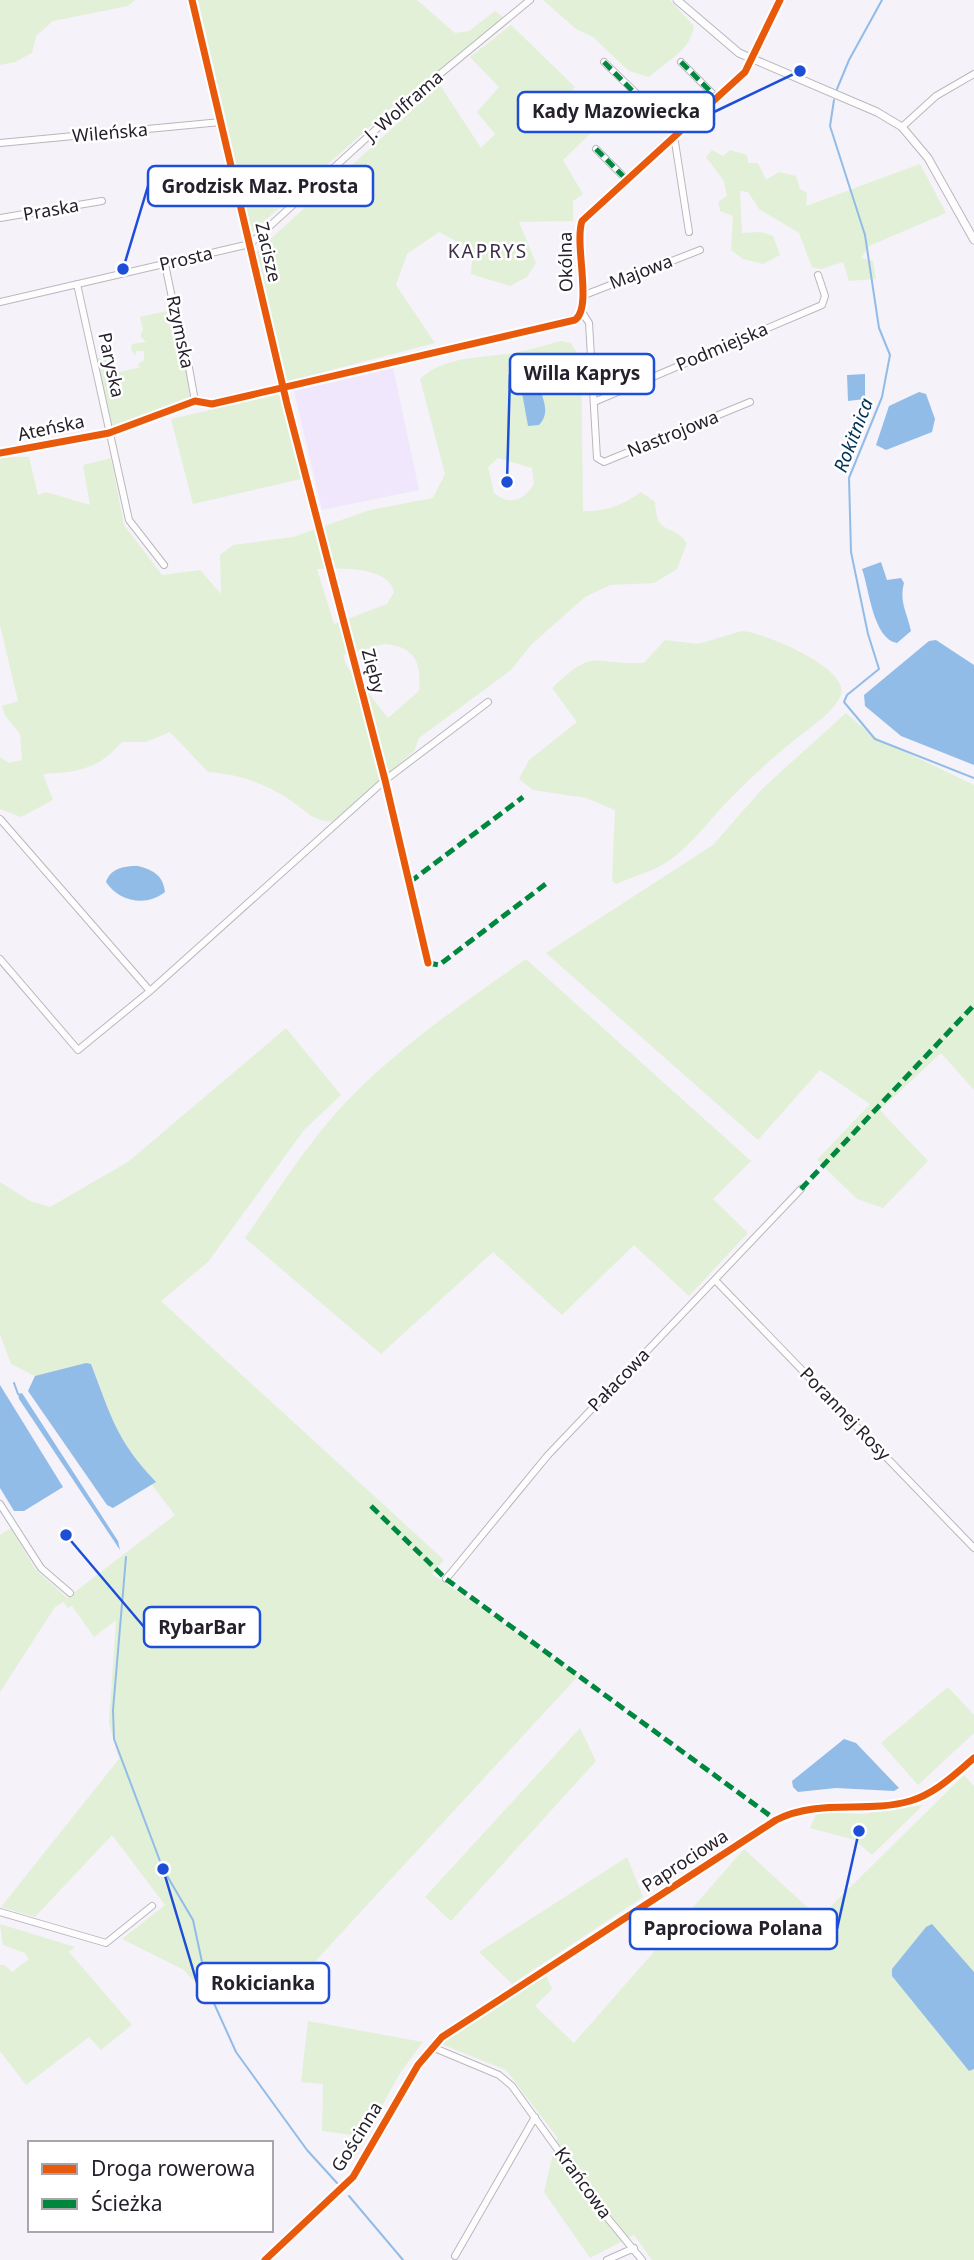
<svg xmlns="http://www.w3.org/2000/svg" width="974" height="2260" viewBox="0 0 974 2260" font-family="'Noto Sans',sans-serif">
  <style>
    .built { fill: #f0e7fc }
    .green { fill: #e2f0d7; fill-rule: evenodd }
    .water { fill: #92bce8 }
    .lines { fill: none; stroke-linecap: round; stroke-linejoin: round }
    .stream { stroke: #92bce8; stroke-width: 2 }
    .minor-casing { stroke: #bab6bf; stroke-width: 8 }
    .tertiary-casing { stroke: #bab6bf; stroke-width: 9 }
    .minor { stroke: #fefdfe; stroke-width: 6 }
    .tertiary { stroke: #fefdfe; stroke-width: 7 }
    .quiet { stroke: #00873e; stroke-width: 5; stroke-dasharray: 10 5; stroke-linecap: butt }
    .cycleway-casing { stroke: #fff; stroke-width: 11 }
    .cycleway { stroke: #e8590c; stroke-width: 7 }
    .labels { text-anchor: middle; stroke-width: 5; stroke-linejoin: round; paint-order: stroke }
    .street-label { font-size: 18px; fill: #26202c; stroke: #fff }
    .neighbourhood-label { font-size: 19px; letter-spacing: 2px; fill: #3b2f49; stroke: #fff }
    .water-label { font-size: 19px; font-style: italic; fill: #023359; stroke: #fff }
    .leader { fill: none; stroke: #1d4ed8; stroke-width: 2.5 }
    .callout-dot { fill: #1d4ed8; stroke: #fff; stroke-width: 2.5 }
    .callout { fill: #fff; stroke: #1d4ed8; stroke-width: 2.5 }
    .callout-label { font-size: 19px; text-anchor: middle; font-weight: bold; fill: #26202c }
  </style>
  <rect width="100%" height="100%" fill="#f5f2f9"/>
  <path class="built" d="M393 368 419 490 322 510 294 391Z"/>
  <path class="green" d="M0 0H135L128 6 53 21 36 36 32 53 15 62 0 65Z
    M198 0H417L455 33 469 31 495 11 508 21 406 102 402 98 252 232Z
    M543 0H670L694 26C690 52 666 61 649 77L629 71 593 37 576 29Z
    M511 25 575 87 567 95 597 127 563 160 583 194 573 201V221L519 222 536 263 527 277 510 286 471 274 473 250 439 232 407 254 396 285 435 343 285 382 254 254 440 85 481 148 495 134 477 112 499 87 470 57Z
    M712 150 723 156 730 150 747 155 748 163H758L766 180 779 172 796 176 800 189 807 193 806 206 920 164 946 213 869 246 861 258 873 261 876 279 849 281 843 262 821 269 812 267 799 233 759 209 748 192 740 191 742 233 760 232 773 236 780 255 763 264 743 259 731 250 733 216 720 211 718 202 727 196 724 181 706 157Z
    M172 310 183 345 190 398 118 430 113 428 97 358 107 360 104 366 111 369 110 372H104L103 376 141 367 137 365 144 360V351H137L135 355 131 350 132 344 146 342 140 336 143 330 140 317Z
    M561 341 571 343 581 359 583 511C606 512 623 505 641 492L655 502C657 538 671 521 687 543L677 569 654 583 610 585 585 597 531 645 511 670 419 738 414 751 332 822C309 819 308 812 290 800 265 783 238 774 208 772L170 732 146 742H122C97 770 78 772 43 774L53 800 21 817 0 809V757L9 763 22 760 20 734 5 715 2 706 18 701 0 625V457H29L38 495 46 492 90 505 83 465 111 458 124 525 162 575 200 570 221 594 220 555 233 545 293 537 370 510 433 498 445 474 420 379C444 356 482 358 513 353 529 350 545 345 561 341ZM498 458 532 468 534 484C524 501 509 506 494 493L488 467ZM317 569C339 568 389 566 394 592L387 604 334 624ZM384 644C415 646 422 663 419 691L388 718 346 665 343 655Z
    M284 393 305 478 193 504 171 419Z
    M742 631C763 632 855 670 840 697 833 712 815 724 802 734 775 755 750 778 726 803 707 823 693 843 670 860 655 871 634 876 616 884L612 881 615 810 586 798 533 790 519 779 529 760 577 722 552 688C596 646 590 665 644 663L665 640 698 644Z
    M846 713 874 737 974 785V1090L941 1053 880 1110 928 1161 883 1208 857 1199 817 1160 870 1104 820 1070 758 1140 546 953 713 845 763 788Z
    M526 959 751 1161 713 1199 748 1233 689 1296 634 1245 562 1315 493 1252 381 1354 245 1238C277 1192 308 1142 347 1101 400 1046 463 1003 526 959Z
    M286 1028 341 1095 304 1130 208 1262 161 1301 444 1560 432 1574 578 1676 275 2005C247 1995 203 1997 184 1970L122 1939 165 1905 112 1835 35 1917 1 1907 119 1759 109 1723 116 1620 94 1637 72 1606 68 1608 63 1602 55 1607 0 1692V1535L11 1528 35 1569 67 1598 175 1515 152 1485 155 1482C116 1441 110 1416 91 1364L35 1376 11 1364 0 1334V1182L30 1201 50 1207 128 1162Z
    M948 1687 974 1715V1733L918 1785 881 1743Z
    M580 1728 596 1761 451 1921 425 1897Z
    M964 1775 974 1786V2260H652L634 2235 590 2258 544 2192 557 2137 506 2070 441 2044 546 1975 552 1989 535 2006 574 2043 744 1849 819 1918Z
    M923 1805 872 1855 855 1840 810 1828 817 1812 863 1814Z
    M627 1857 643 1897 512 1984 479 1952Z
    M0 1924 75 1947 69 1952 132 2025 101 2050 89 2037 26 2085 0 2051V1965H5L12 1972 29 1959 25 1953 3 1945Z
    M308 2021 423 2042 400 2073 352 2161V2135L322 2131 323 2084 301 2082Z"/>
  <path class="water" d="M542 362C542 368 539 374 539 379 539 396 553 410 539 425L528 426 521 387 524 382 536 377 537 368Z
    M865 374V399L848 401 847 375Z
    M919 392 926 394 935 419 932 432 886 450 876 445 889 406Z
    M881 562 887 580 901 578 904 583C899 602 907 612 911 631L897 643C873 639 869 588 862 569Z
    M936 640 974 665V765L901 736 865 706 864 695 929 641Z
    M138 866C153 870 163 875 165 892 147 907 119 902 106 882 111 868 124 866 138 866Z
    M86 1363 91 1364C111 1416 116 1440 156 1482L113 1508 107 1505 28 1391 35 1376Z
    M0 1385 63 1487 24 1511H14L0 1488Z
    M22 1393 118 1541 120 1550 19 1399 18 1394Z
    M844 1739 856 1743 899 1788 894 1791 836 1788 798 1792 793 1787 792 1781Z
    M932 1924 974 1972V2069L969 2071 892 1976V1969L926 1927Z"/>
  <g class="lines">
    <path class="stream" d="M837 89 849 60 882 0
      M834 100 830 126 865 235 879 328 890 355 882 397 849 478 851 552 868 634 879 669 847 695 844 702 875 739 974 778
      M14 1383 18 1394
      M126 1557 113 1710 114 1739 163 1869 193 1920 208 1990 236 2052 307 2150 337 2183
      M349 2196 403 2260"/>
    <g class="minor-casing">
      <path id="minor" d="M192 0 287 404 385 780 428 963
        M604 62 673 129 689 232
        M681 62 717 98
        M902 127 936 96 974 74
        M0 143 221 122
        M596 149 626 179
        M0 218 102 201
        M165 264 178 327 186 351 195 401
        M77 284 129 520 164 565
        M582 296 700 250
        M0 302 250 244 406 102 530 0
        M582 312 589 323 597 458 604 462 750 402
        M594 402 822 305 825 296 818 275
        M0 453 109 433 195 401 212 404 575 320C593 307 574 245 582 221L745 72 780 0
        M0 819 150 991 78 1050 0 959
        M150 991 385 780 488 702
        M715 1280 974 1548
        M0 1504 41 1568 70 1593
        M446 1579 548 1455 801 1189
        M0 1912 106 1943 152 1906
        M432 2047 499 2075 512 2086 601 2210 642 2260
        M455 2256 535 2117
        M265 2260 353 2177 418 2065 442 2037 776 1820C819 1798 865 1814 910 1801 935 1794 955 1774 974 1758
        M607 2260 634 2248"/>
    </g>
    <g class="tertiary-casing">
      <path id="tertiary" d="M677 0 739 53 877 112 902 127 928 158 974 240"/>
    </g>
    <use href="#minor" class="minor"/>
    <use href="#tertiary" class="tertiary"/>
    <path class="quiet" d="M604 62 675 134
      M681 62 717 98
      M596 149 626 179
      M409 880 414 879 523 797
      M428 963 439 965 547 883
      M801 1189 974 1005
      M371 1506 446 1579 776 1820"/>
    <g class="cycleway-casing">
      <path id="cycleway" d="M192 0 287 404 385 780 428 963
        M0 453 109 433 195 401 212 404 575 320C593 307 574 245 582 221L745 72 780 0
        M265 2260 353 2177 418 2065 442 2037 776 1820C819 1798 865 1814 910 1801 935 1794 955 1774 974 1758"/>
    </g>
    <use href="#cycleway" class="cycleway"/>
  </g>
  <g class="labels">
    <g class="street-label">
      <text transform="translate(404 106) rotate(-41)" y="6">J. Wolframa</text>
      <text transform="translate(110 133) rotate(-5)" y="6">Wileńska</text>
      <text transform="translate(51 210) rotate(-10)" y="6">Praska</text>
      <text transform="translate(268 252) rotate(77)" y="6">Zacisze</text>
      <text transform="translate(186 259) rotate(-13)" y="6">Prosta</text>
      <text transform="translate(566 262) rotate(-91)" y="6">Okólna</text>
      <text transform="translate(641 272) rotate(-21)" y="6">Majowa</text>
      <text transform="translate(180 332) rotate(78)" y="6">Rzymska</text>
      <text transform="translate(722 347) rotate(-23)" y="6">Podmiejska</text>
      <text transform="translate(111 365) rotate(78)" y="6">Paryska</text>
      <text transform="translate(51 428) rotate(-12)" y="6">Ateńska</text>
      <text transform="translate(673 434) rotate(-22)" y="6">Nastrojowa</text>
      <text transform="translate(373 671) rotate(75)" y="6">Zięby</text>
      <text transform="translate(619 1380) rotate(-46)" y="6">Pałacowa</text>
      <text transform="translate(845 1414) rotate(46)" y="6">Porannej Rosy</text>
      <text transform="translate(685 1861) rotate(-33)" y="6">Paprociowa</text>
      <text transform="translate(357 2137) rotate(-58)" y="6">Gościnna</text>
      <text transform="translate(583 2183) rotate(54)" y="6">Krańcowa</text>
    </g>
    <g class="neighbourhood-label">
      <text x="488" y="258">KAPRYS</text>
    </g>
    <g class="water-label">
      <text transform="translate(853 435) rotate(-69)" y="7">Rokitnica</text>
    </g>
  </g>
  <path class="leader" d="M800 71L714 112M123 269L148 186M507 482L510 374M66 1535L144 1627M859 1831L837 1929M163 1869L197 1983"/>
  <g class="callout-dot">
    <circle cx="800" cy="71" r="7"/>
    <circle cx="123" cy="269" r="7"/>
    <circle cx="507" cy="482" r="7"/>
    <circle cx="66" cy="1535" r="7"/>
    <circle cx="859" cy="1831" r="7"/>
    <circle cx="163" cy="1869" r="7"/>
  </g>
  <g class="callout">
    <rect x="518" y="92" width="196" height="40" rx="7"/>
    <rect x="148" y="166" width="225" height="40" rx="7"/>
    <rect x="510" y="354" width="144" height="40" rx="7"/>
    <rect x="144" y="1607" width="116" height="40" rx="7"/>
    <rect x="630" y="1909" width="207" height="40" rx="7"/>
    <rect x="197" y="1963" width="132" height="40" rx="7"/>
  </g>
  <g class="callout-label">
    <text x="616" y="118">Kady Mazowiecka</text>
    <text x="260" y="193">Grodzisk Maz. Prosta</text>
    <text x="582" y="380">Willa Kaprys</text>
    <text x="202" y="1634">RybarBar</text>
    <text x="733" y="1935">Paprociowa Polana</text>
    <text x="263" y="1990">Rokicianka</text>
  </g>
  <rect x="28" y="2141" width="245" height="91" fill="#ffffff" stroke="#a8a6ab" stroke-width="2"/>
  <rect x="42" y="2164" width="35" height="10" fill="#e8590c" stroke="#a8a6ab" stroke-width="2"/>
  <text x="91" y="2176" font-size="21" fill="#26202c">Droga rowerowa</text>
  <rect x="42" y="2199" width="35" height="10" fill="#00873e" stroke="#a8a6ab" stroke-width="2"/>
  <text x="91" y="2211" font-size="21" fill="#26202c">Ścieżka</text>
</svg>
